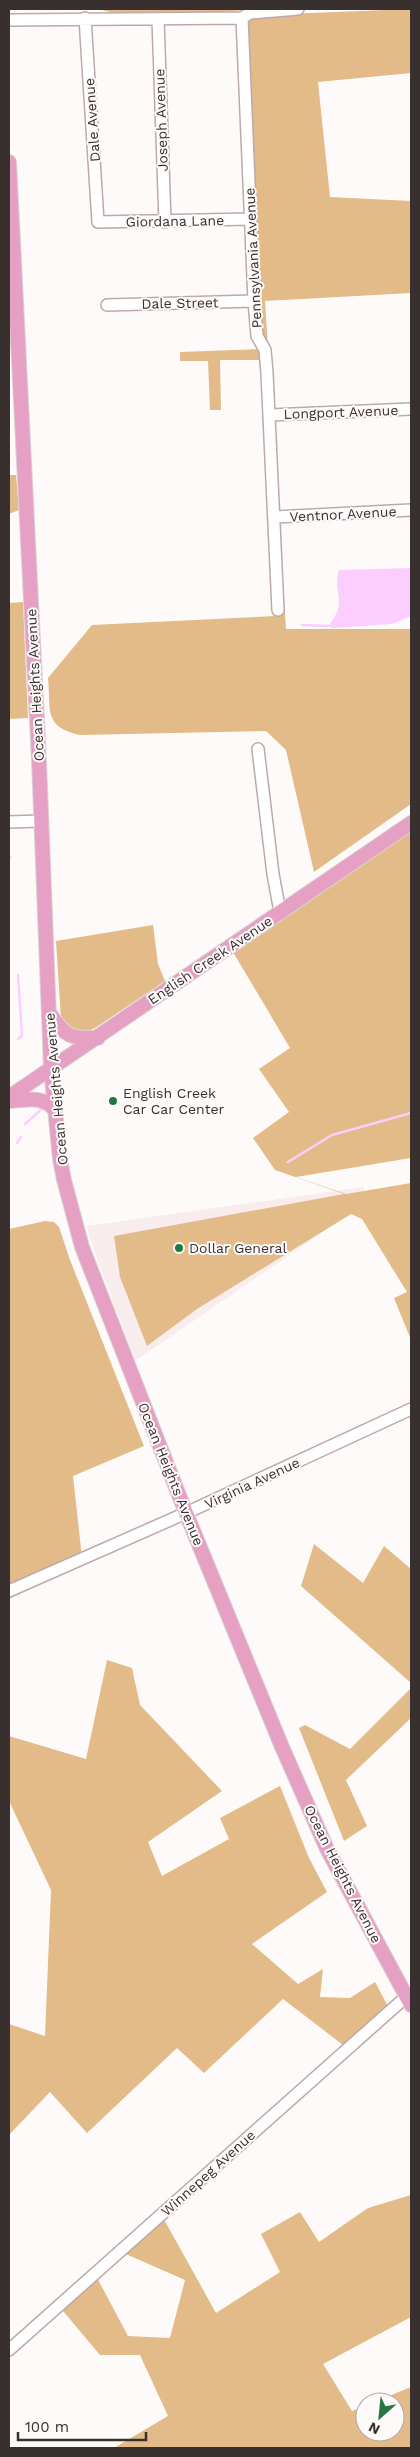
<svg xmlns="http://www.w3.org/2000/svg" width="420" height="2457" viewBox="0 0 420 2457" font-family="'Work Sans',sans-serif">
  <style>
    .built { fill: #f9ecec }
    .forest { fill: #e3bb88 }
    .water { fill: #fbceff }
    .lines { fill: none; stroke-linecap: round; stroke-linejoin: round }
    .stream { stroke: #fbceff; stroke-width: 2.5 }
    .minor-casing { stroke: #bea9a9; stroke-width: 14 }
    .major-casing { stroke: #d7d6d5; stroke-width: 16 }
    .minor { stroke: #fff; stroke-width: 11 }
    .major { stroke: #e6a0c3; stroke-width: 14 }
    .poi-dot { fill: #257545; stroke: #fffafa; stroke-width: 2 }
    .labels { text-anchor: middle; stroke-width: 4; stroke-linejoin: round; paint-order: stroke }
    .street-label { font-size: 14px; fill: #38302f; stroke: #fffafa }
    .poi-label { font-size: 14px; fill: #38302f; stroke: #fffafa; text-anchor: start }
  </style>
  <rect width="100%" height="100%" fill="#fffafa"/>
  <path class="built" d="M363 1187 368 1201 135 1361 90 1239 87 1226Z"/>
  <path class="forest" d="M101 9H249L260 15 411 9V73L318 82 330 197 411 201V293L265 301 286 629H411V804L314 872 286 750 266 731 80 735C43 727 51 710 48 678L92 625 276 616 275 517 259 360H220L221 410H210L208 361H180V352L262 349 247 10C229 12 108 18 101 9Z
    M9 475H16L19 510 9 514Z
    M23 602 28 718 9 719V603Z
    M411 829V1158L296 1177 346 1194 411 1183V1340L394 1298 407 1292 362 1219 351 1214 197 1309 147 1346 120 1277 114 1236 344 1194 275 1170 253 1138 289 1112 259 1069 290 1048 233 952Z
    M153 925 158 964 165 981 95 1028 86 1032H74L61 1019 56 941Z
    M45 1221 54 1222 59 1227 70 1260 144 1446 73 1476 82 1557 9 1592V1229Z
    M314 1544 363 1583 384 1546 411 1569V1683L301 1586Z
    M107 1660 132 1668 140 1705 222 1791 148 1842 162 1876 229 1839 220 1818 280 1786 309 1858 327 1892 252 1944 298 1984 323 1969 320 1997 350 1998 375 1982 390 2010 347 2048 283 1999 204 2073 177 2048 87 2133 50 2092 9 2135V2024L45 2036 51 1890 9 1801V1736L86 1759Z
    M411 1688V1718L346 1780 367 1826 344 1841 299 1728 305 1725 350 1749Z
    M411 2195V2317L323 2364 352 2411 365 2406V2432H395V2402H374L411 2387V2448H114L168 2416 140 2355H100L58 2305 94 2272 128 2336 170 2338 185 2280 119 2251 161 2214 216 2313 280 2272 261 2234 300 2212 319 2242 368 2208Z"/>
  <path class="water" d="M411 568V616L392 624 333 628 328 626C349 602 332 594 339 570Z"/>
  <g class="lines">
    <path class="stream" d="M302 625 328 626
      M9 858 10 857
      M18 1039 22 1036 18 975
      M25 1124 44 1107
      M17 1143 21 1137
      M288 1162 332 1135 411 1113"/>
    <g class="minor-casing">
      <path id="minor" d="M85 18 98 222 251 219
        M242 18 254 301 257 336 265 350 267 373 278 610
        M158 19 165 222
        M9 20 242 18 250 13 298 9
        M107 305 254 301
        M270 415 411 409
        M275 517 411 510
        M258 749 273 874 280 912
        M9 822 41 821
        M9 1591 186 1513 411 1409
        M9 2350 407 1996"/>
    </g>
    <g class="major-casing">
      <path id="major" d="M9 162 39 761 51 1069 60 1159 64 1180 82 1247 186 1513 282 1747 327 1849 411 2005
        M50 1014C65 1036 70 1039 98 1038
        M9 1097 411 823
        M9 1101C26 1100 43 1095 55 1110"/>
    </g>
    <use href="#minor" class="minor"/>
    <use href="#major" class="major"/>
  </g>
  <g class="poi-dot">
    <circle cx="113" cy="1101" r="5"/>
    <circle cx="179" cy="1248" r="5"/>
  </g>
  <g class="labels">
    <g class="street-label">
      <text transform="translate(92 120) rotate(-94)" y="5">Dale Avenue</text>
      <text transform="translate(161 120) rotate(-92)" y="5">Joseph Avenue</text>
      <text transform="translate(175 221) rotate(-1)" y="5">Giordana Lane</text>
      <text transform="translate(253 258) rotate(-93)" y="5">Pennsylvania Avenue</text>
      <text transform="translate(180 303) rotate(-1)" y="5">Dale Street</text>
      <text transform="translate(341 412) rotate(-2)" y="5">Longport Avenue</text>
      <text transform="translate(343 514) rotate(-3)" y="5">Ventnor Avenue</text>
      <text transform="translate(35 685) rotate(-93)" y="5">Ocean Heights Avenue</text>
      <text transform="translate(210 960) rotate(-34)" y="5">English Creek Avenue</text>
      <text transform="translate(56 1089) rotate(-95)" y="5">Ocean Heights Avenue</text>
      <text transform="translate(171 1474) rotate(68)" y="5">Ocean Heights Avenue</text>
      <text transform="translate(252 1483) rotate(-25)" y="5">Virginia Avenue</text>
      <text transform="translate(343 1874) rotate(63)" y="5">Ocean Heights Avenue</text>
      <text transform="translate(208 2173) rotate(-42)" y="5">Winnepeg Avenue</text>
    </g>
    <g class="poi-label">
      <text x="123" y="1098">English Creek<tspan x="123" dy="16">Car Car Center</tspan></text>
      <text x="189" y="1253">Dollar General</text>
    </g>
  </g>
  <rect width="420" height="2457" fill="none" stroke="#38302f" stroke-width="20"/>
  <g transform="translate(380 2417) rotate(207)"><circle r="24" fill="#fffafa" stroke="#afa9a9"/>
  <path d="M0-4L9 19L0 12L-9 19Z" fill="#257545"/>
  <text y="-8" font-size="14" font-weight="bold" text-anchor="middle" fill="#38302f">N</text>
  </g>
  <path d="M18 2432v8h128v-8" fill="none" stroke="#38302f" stroke-width="2.5"/>
  <text x="25" y="2432" font-size="15" fill="#38302f" stroke="#fffafa" stroke-width="4" paint-order="stroke">100 m</text>
</svg>
